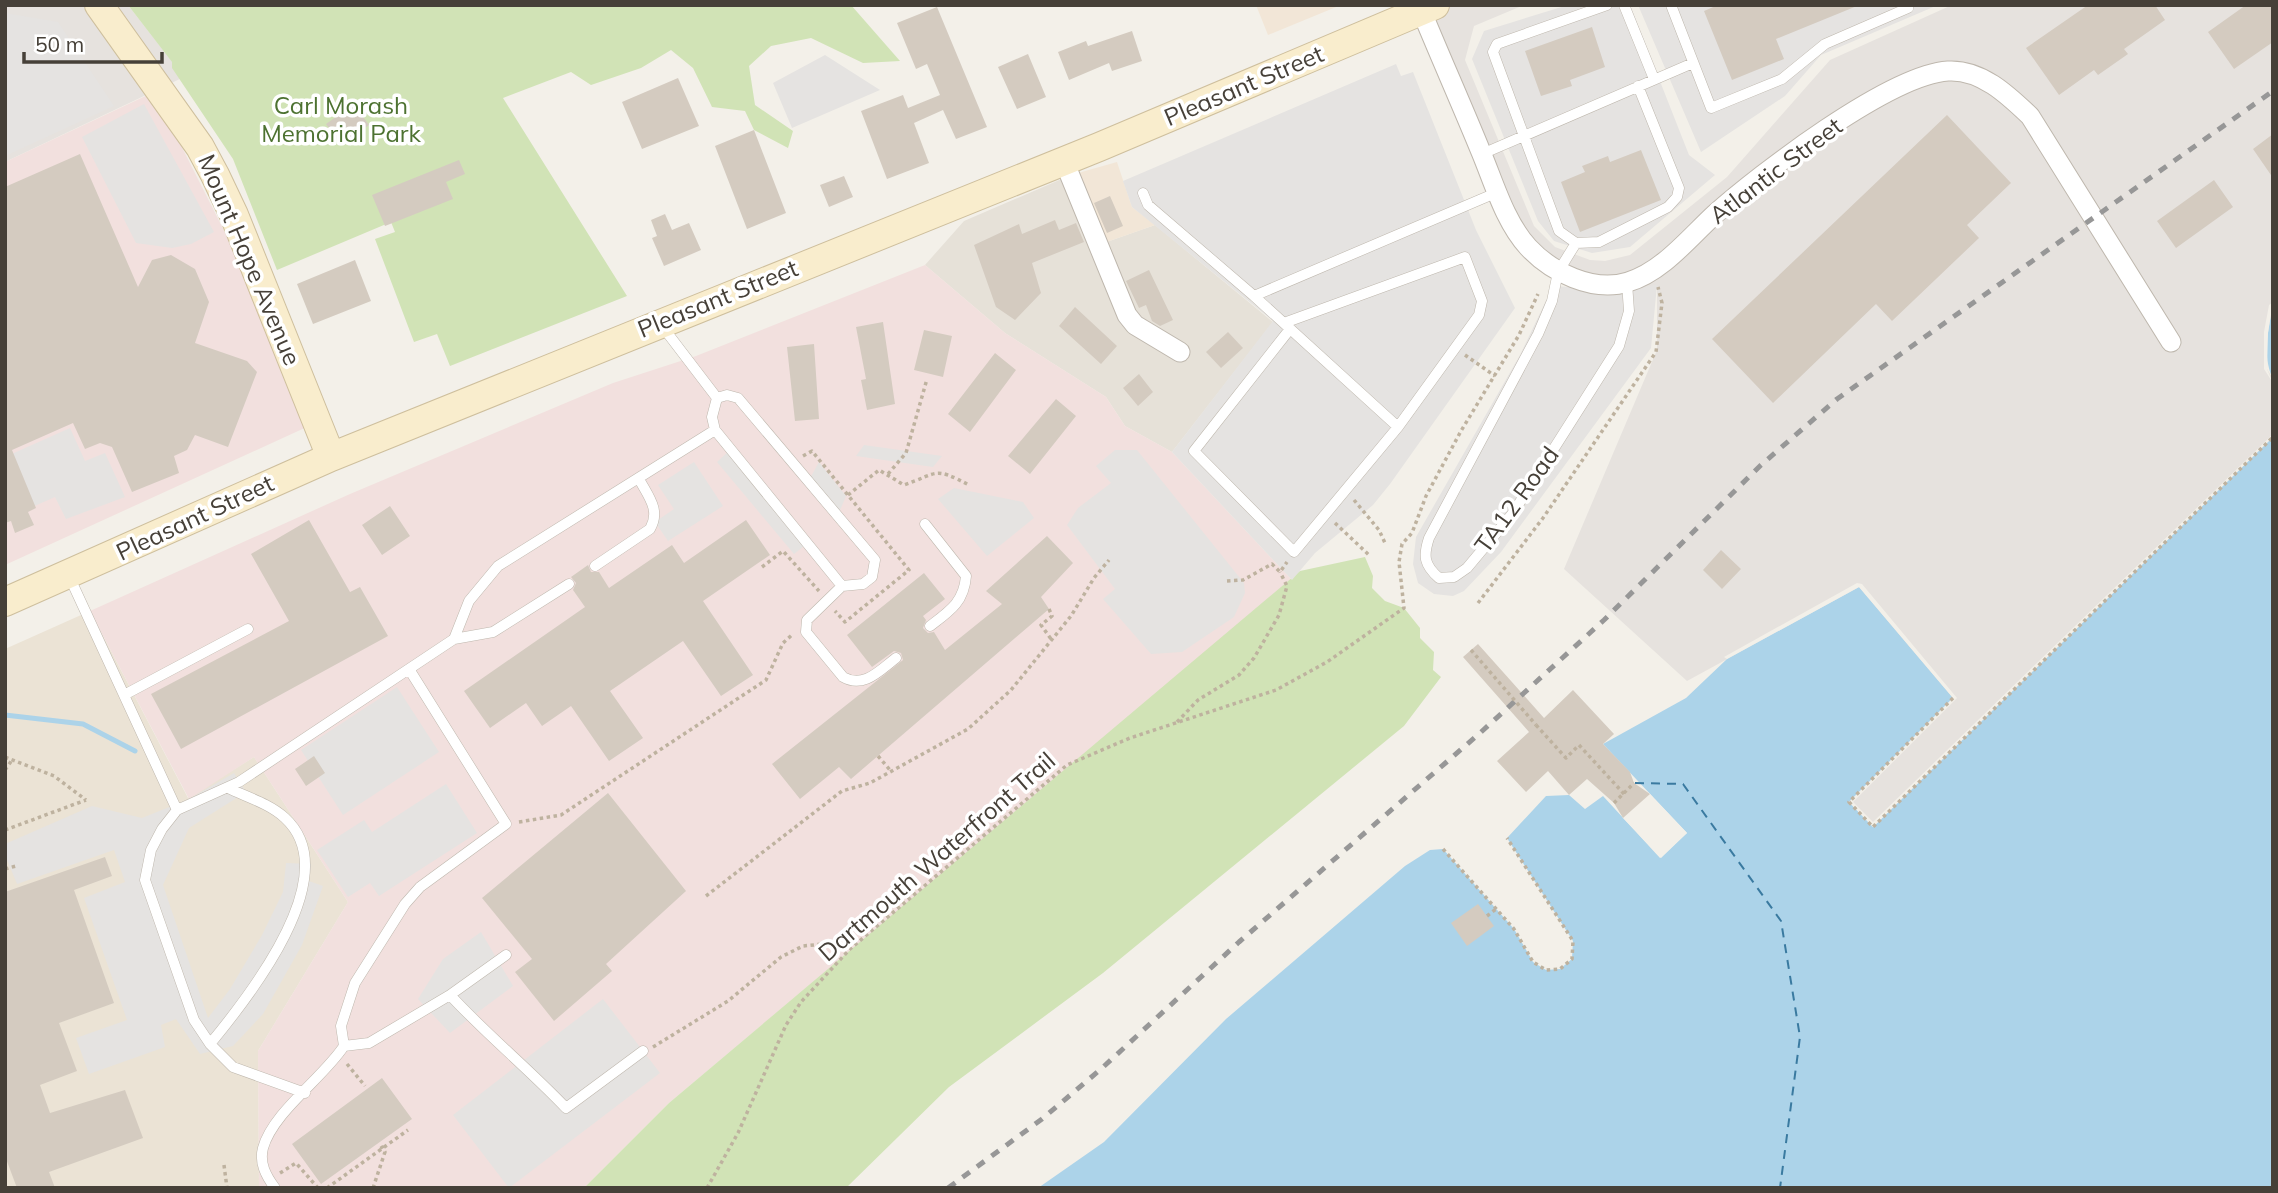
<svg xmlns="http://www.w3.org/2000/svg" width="2278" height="1193" viewBox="0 0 2278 1193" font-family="Mulish,sans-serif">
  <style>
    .residential { fill: #e6e1d8 }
    .commercial { fill: #f2e6d7 }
    .industrial { fill: #e6e2de }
    .education { fill: #ebe3d5 }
    .medical { fill: #f2e0de }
    .green { fill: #d1e3b6 }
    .parking { fill: #e5e3e1 }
    .water { fill: #acd3e9 }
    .pier { fill: #f3f0e9 }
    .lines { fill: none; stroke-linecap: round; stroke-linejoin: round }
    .stream { stroke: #acd3e9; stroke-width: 5 }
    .ferry { stroke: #3a7aa0; stroke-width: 2; stroke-dasharray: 9 7; stroke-linecap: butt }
    .building { fill: #d4cbc0 }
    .lane-casing { stroke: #beb7ad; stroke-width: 11 }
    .street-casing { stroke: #beb7ad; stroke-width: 21 }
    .secondary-casing { stroke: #cebf9d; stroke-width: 30 }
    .path { stroke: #beb29f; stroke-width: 3.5; stroke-dasharray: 3.5 3.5; stroke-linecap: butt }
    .lane { stroke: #fff; stroke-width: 10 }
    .street { stroke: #fff; stroke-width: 19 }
    .secondary { stroke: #f9edcd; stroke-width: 28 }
    .rail { stroke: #979797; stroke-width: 5; stroke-dasharray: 9 9; stroke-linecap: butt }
    .path-bridge { stroke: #beb29f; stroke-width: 3.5; stroke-dasharray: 3.5 3.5; stroke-linecap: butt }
    .labels { text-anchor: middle; stroke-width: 7; stroke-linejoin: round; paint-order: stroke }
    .street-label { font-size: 24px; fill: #464038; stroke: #fff }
    .park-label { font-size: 24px; fill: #4d7231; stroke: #fff }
  </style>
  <rect width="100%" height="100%" fill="#f3f0e9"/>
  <path class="residential" d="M1071 175 1098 245 1155 225 1273 322 1172 452 1125 426 1106 397 1005 333 925 265 964 221Z"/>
  <path class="commercial" d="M1256 5H1341L1268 35Z
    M1117 162 1132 207 1155 225 1098 245 1071 175Z"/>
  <path class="industrial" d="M5 5H128L184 77 5 162Z
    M1422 5H1524L1474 26 1465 60 1534 226 1555 247 1590 260 1605 261 1630 255 1727 177 1830 60 1952 5H2273V306L2268 333 2267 369 2273 379V437L1873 827 1849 802 1859 587 1687 681 1564 569 1657 350V290L1583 280 1523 257Z"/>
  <path class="education" d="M90 611 188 798 254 757 348 902 258 1051 259 1188H5V649Z"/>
  <path class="medical" d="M154 92 250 282 309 426 5 565V162Z
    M925 265 1005 333 1106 397 1125 426 1172 452 1292 580 669 1103 584 1188H259L258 1051 348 902 254 757 189 799 90 611 350 494 613 383 696 356Z"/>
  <path class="green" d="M128 5H851L900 61 863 63 811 38 771 46 749 66 755 105 793 131 788 148 754 130 745 111 712 107 693 68 671 50 641 68 591 85 571 72 503 98 627 296 450 366 437 334 414 342 375 239 395 232 391 222 277 270 233 159 172 68V62Z
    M1365 557 1373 576 1372 588 1385 601 1404 608 1420 628V638L1434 652 1433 670 1441 677 1404 726 1103 973 949 1087 846 1188H584L669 1103 1300 571Z"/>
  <path class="parking" d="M1568 5H1630L1689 155 1715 175 1630 247 1592 253 1554 241 1538 221 1472 59 1484 31Z
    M1638 5H1938L1821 55 1785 96 1701 152Z
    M5 13 58 22 114 106 5 156Z
    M825 55 880 90 792 128 773 83Z
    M1396 64 1401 76 1413 72 1476 230 1515 308 1390 484 1373 505 1315 553 1292 580 1172 452 1273 321 1132 207 1123 181Z
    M144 104 214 232 191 244 172 248 136 243 82 137Z
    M1657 285 1651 348 1501 552 1464 591 1453 596 1434 594 1418 583 1413 564 1416 537 1520 355 1553 286 1619 290Z
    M70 428 85 461 105 453 125 497 66 519 55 497 5 519V457Z
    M864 445 942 456 933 467 856 456Z
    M731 449 808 543 794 554 717 462Z
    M1115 450H1137L1244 583 1245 593 1234 617 1182 652 1151 654 1103 599 1115 589 1067 525 1078 508 1111 483 1096 466Z
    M694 462 723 506 668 541 655 522 674 509 658 485Z
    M819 462 846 496 838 515 809 480Z
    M954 488 1023 502 1034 518 987 556 938 499Z
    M397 687 439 752 343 815 301 750Z
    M234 773 246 792 189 828 163 885 208 1018 230 989 262 935 283 892 286 863 311 864 309 881 323 886 302 945 263 1014 233 1046 200 1054 176 1019 161 1025 165 1047 89 1074 76 1038 127 1020 84 898 125 882 114 850 17 884 5 855V844L92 806 142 818 189 799Z
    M446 784 477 833 379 896 370 883 348 897 317 850 364 820 372 832Z
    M481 932 513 986 450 1033 418 999 443 959Z
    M603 999 660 1073 509 1188 453 1115Z"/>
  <path class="water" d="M2273 306V379C2262 357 2268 329 2273 306Z
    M2273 437V1188H1038L1104 1142 1226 1019 1405 866 1430 850 1443 849 1514 929 1533 962 1546 970 1560 969 1572 959 1573 941 1507 838 1546 796 1569 795 1585 809 1603 796 1660 858 1687 833 1603 744 1686 698 1727 659 1859 587 1953 698 1849 802 1873 827Z"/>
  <path class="pier" d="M2273 302 2268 333 2267 369 2273 383 2264 369V332L2269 305Z
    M2273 434V437L1873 827 1849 802 1953 698 1859 587 1727 659 1724 657 1857 583 1862 584 1957 698 1853 802 1873 822Z
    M1638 786 1650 794 1687 833 1661 858 1623 818 1616 805 1661 853 1682 833Z"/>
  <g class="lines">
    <path class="stream" d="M5 715 83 724 135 751"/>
    <path class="ferry" d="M1635 783 1683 784 1781 921 1800 1037 1780 1188"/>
  </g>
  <path class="building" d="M1718 5H1857V6L1776 39 1784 59 1732 80 1704 11Z
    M2088 5H2155L2165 20 2124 49 2128 54 2098 75 2094 70 2059 95 2026 48Z
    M2246 5H2273V42L2234 69 2208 32Z
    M937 7 987 127 956 139 943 110 914 123 929 163 887 179 861 111 903 95 908 108 940 95 927 64 916 69 897 23Z
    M1592 27 1605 67 1570 80 1572 86 1541 96 1525 51Z
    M1132 31 1142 61 1112 71 1109 63 1069 80 1058 52 1086 41 1088 46Z
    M1028 54 1046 97 1017 109 998 67Z
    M678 78 699 126 642 149 622 102Z
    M354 104 369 125 341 145 326 124Z
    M1947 115 2011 183 1967 225 1979 238 1892 321 1876 304 1773 403 1712 339Z
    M754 130 786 213 747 229 715 146Z
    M2273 134V178L2253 149Z
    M1641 150 1661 200 1580 232 1561 182 1585 172 1582 166 1608 156 1610 162Z
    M80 154 138 287 152 260 171 255 195 269 209 302 195 343 247 361 257 372 228 447 195 435 187 450 174 456 179 473 132 492 112 447 100 443 85 449 73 423 12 450 36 508 28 512 34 525 15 533 11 521 5 523V187Z
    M459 160 465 174 446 182 453 199 385 226 372 195Z
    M844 176 853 197 829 207 820 185Z
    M2214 180 2233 207 2176 248 2157 221Z
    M1110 196 1123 226 1107 233 1094 203Z
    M665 214 672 230 689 223 701 250 664 266 652 238 657 236 651 220Z
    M1055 220 1059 230 1076 223 1084 242 1032 263 1041 293 1015 320 996 307 974 245 1019 224 1022 234Z
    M355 260 371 301 313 324 297 284Z
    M1149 270 1173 320 1160 326 1152 321 1146 305 1139 308 1126 281Z
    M1075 307 1117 346 1101 364 1059 326Z
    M883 322 895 404 867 410 861 380 866 379 856 327Z
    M924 330 952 336 943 377 914 370Z
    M1228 332 1243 348 1221 368 1206 352Z
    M814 344 819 419 795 421 787 347Z
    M995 353 1016 370 970 432 948 414Z
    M1139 374 1153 392 1138 406 1123 388Z
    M1056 399 1076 416 1030 474 1008 456Z
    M390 506 410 536 382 555 362 525Z
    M309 520 350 592 360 587 388 636 181 749 151 694 289 621 251 554Z
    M746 520 770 555 703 601 753 675 721 696 683 641 610 691 643 738 609 761 571 706 542 726 526 703 490 728 464 691 585 607 573 590 576 583 571 577 588 565 591 572H599L609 588 672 545 684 563Z
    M1047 536 1073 563 1041 597 1049 609 851 779 839 767 800 799 772 764 903 660 901 653 894 651 872 667 847 635 924 573 945 599 923 616 926 620 923 628 928 633 934 632 945 650 1002 604 986 591Z
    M1721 550 1741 569 1722 589 1703 570Z
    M1478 644 1544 718 1573 690 1614 734 1603 744 1630 772 1634 783 1650 794 1623 818 1614 803 1587 779 1569 795 1548 771 1526 792 1497 761 1529 732 1463 657Z
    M314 756 325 773 306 786 295 769Z
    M608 793 686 891 606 964 612 971 554 1021 515 972 532 959 482 898Z
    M105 857 112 876 74 890 114 1003 59 1023 77 1071 40 1085 50 1113 125 1090 143 1138 49 1172 55 1188H17L5 1156V892Z
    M1478 904 1494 926 1467 946 1451 923Z
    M382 1078 412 1119 321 1184 292 1144Z"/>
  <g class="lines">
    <g class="lane-casing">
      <path id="lane" d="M1607 5 1497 44 1493 52 1559 231 1576 243 1558 272 1552 301 1538 334 1429 538C1423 556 1424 565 1439 578L1454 577 1467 568 1513 513 1619 346 1629 311 1627 283
        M1624 5 1654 79
        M1671 5 1711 108 1782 79 1825 44 1908 8 1907 5
        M1482 154 1693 63
        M1143 193 1148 205 1254 296
        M1576 243 1599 242 1668 207 1677 197 1679 188 1638 86
        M1284 323 1465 257 1482 301 1479 315 1398 427 1294 552 1194 451 1290 329
        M662 326 717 398
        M1398 427 1254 296 1498 192
        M925 524 966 576C964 602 950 611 930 626
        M595 566 650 529C661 510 648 496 639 479
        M69 576 177 810
        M842 586 715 430 712 417 717 398 727 395 738 398 875 560 872 577 863 584 842 586 807 620 806 632 843 677C864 689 880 670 896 658
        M454 639 493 632 569 584
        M124 695 248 629
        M450 995 506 955
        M210 1044C248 998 347 875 285 818 270 804 247 797 228 788
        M344 1046 369 1043 450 995C487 1035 529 1069 566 1108L643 1051
        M305 1093 233 1067 210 1044 194 1020 145 880 151 850 162 829 177 810 239 782 454 639 469 601 498 566 715 430
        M275 1188C266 1176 259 1163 263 1148 273 1112 323 1078 344 1046L341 1026 355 983 405 904 420 887 506 824 409 669"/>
    </g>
    <g class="street-casing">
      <path id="street" d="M1419 5C1439 54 1461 103 1481 152 1494 183 1505 222 1528 247 1551 272 1593 293 1628 282 1662 272 1689 238 1715 214 1760 174 1889 75 1948 71 1981 69 2008 95 2030 116L2171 342
        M1064 161 1127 315 1135 325 1180 352"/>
    </g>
    <g class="secondary-casing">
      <path id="secondary" d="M99 5 200 147 215 175 234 215 331 457
        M5 602 331 457 1099 147 1435 5"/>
    </g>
    <path class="path" d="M1465 355 1495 376
      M803 456 812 451 909 570 845 622 835 611
      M888 474 906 453 927 379
      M848 495 879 470 904 485C939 473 933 466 969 485
      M1354 500 1379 530 1385 543
      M1335 523 1369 555
      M762 567 783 551 819 591
      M1227 581 1243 580 1272 564 1280 572 1287 562
      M1478 603 1543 518 1656 352 1662 303 1658 287
      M1049 609 1052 616 1041 625 1051 639
      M1953 698 1849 802 1873 827 2273 437
      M1177 722 1198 700 1239 675 1254 658 1279 615 1287 586 1280 572
      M1536 725 1566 758 1579 745 1625 795
      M878 756 890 770
      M5 757 54 776 86 800
      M5 770 12 760
      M1614 803 1634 783
      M519 822 561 815 766 680 783 643 793 634
      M5 830 86 800
      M1443 849 1514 929 1533 962 1546 970 1560 969 1572 959 1573 941 1507 838
      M5 869 16 866
      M706 896 842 791 870 783 968 729 1011 690 1071 616 1094 578 1109 560
      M1487 916 1496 909
      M653 1047 728 1001 781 957 803 946 833 943 850 949
      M347 1064 365 1086
      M224 1165 227 1188
      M280 1173 296 1163 318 1188
      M327 1188 408 1130
      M373 1188 385 1152 381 1146
      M707 1188 738 1133 786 1025 801 1002 850 949 1067 765 1130 738 1276 690 1327 662 1404 608 1399 562 1402 544 1412 533 1426 496 1461 431 1519 335 1538 294"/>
    <use href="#lane" class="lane"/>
    <use href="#street" class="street"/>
    <use href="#secondary" class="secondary"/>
    <path class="rail" d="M948 1188 1042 1119 1101 1069 1239 942 1480 733 1604 620 1761 465 1837 399 2273 91"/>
    <path class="path-bridge" d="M1471 650 1536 725"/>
  </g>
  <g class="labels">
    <g class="street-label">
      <text transform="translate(1244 86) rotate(-23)" y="8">Pleasant Street</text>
      <text transform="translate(1776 171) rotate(-37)" y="8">Atlantic Street</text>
      <text transform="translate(249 260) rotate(67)" y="8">Mount Hope Avenue</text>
      <text transform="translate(718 299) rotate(-22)" y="8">Pleasant Street</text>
      <text transform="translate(1517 500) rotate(-54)" y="8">TA12 Road</text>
      <text transform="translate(195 518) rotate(-25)" y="8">Pleasant Street</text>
      <text transform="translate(937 857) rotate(-41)" y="8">Dartmouth Waterfront Trail</text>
    </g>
    <g class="park-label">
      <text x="341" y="114">Carl Morash<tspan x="341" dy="28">Memorial Park</tspan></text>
    </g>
  </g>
  <rect width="2278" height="1193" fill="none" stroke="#464038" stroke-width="14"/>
  <path d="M24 52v10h138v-10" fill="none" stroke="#464038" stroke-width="3.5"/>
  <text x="35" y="52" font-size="21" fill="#464038" stroke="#ffffff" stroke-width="5" paint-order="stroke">50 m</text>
</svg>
